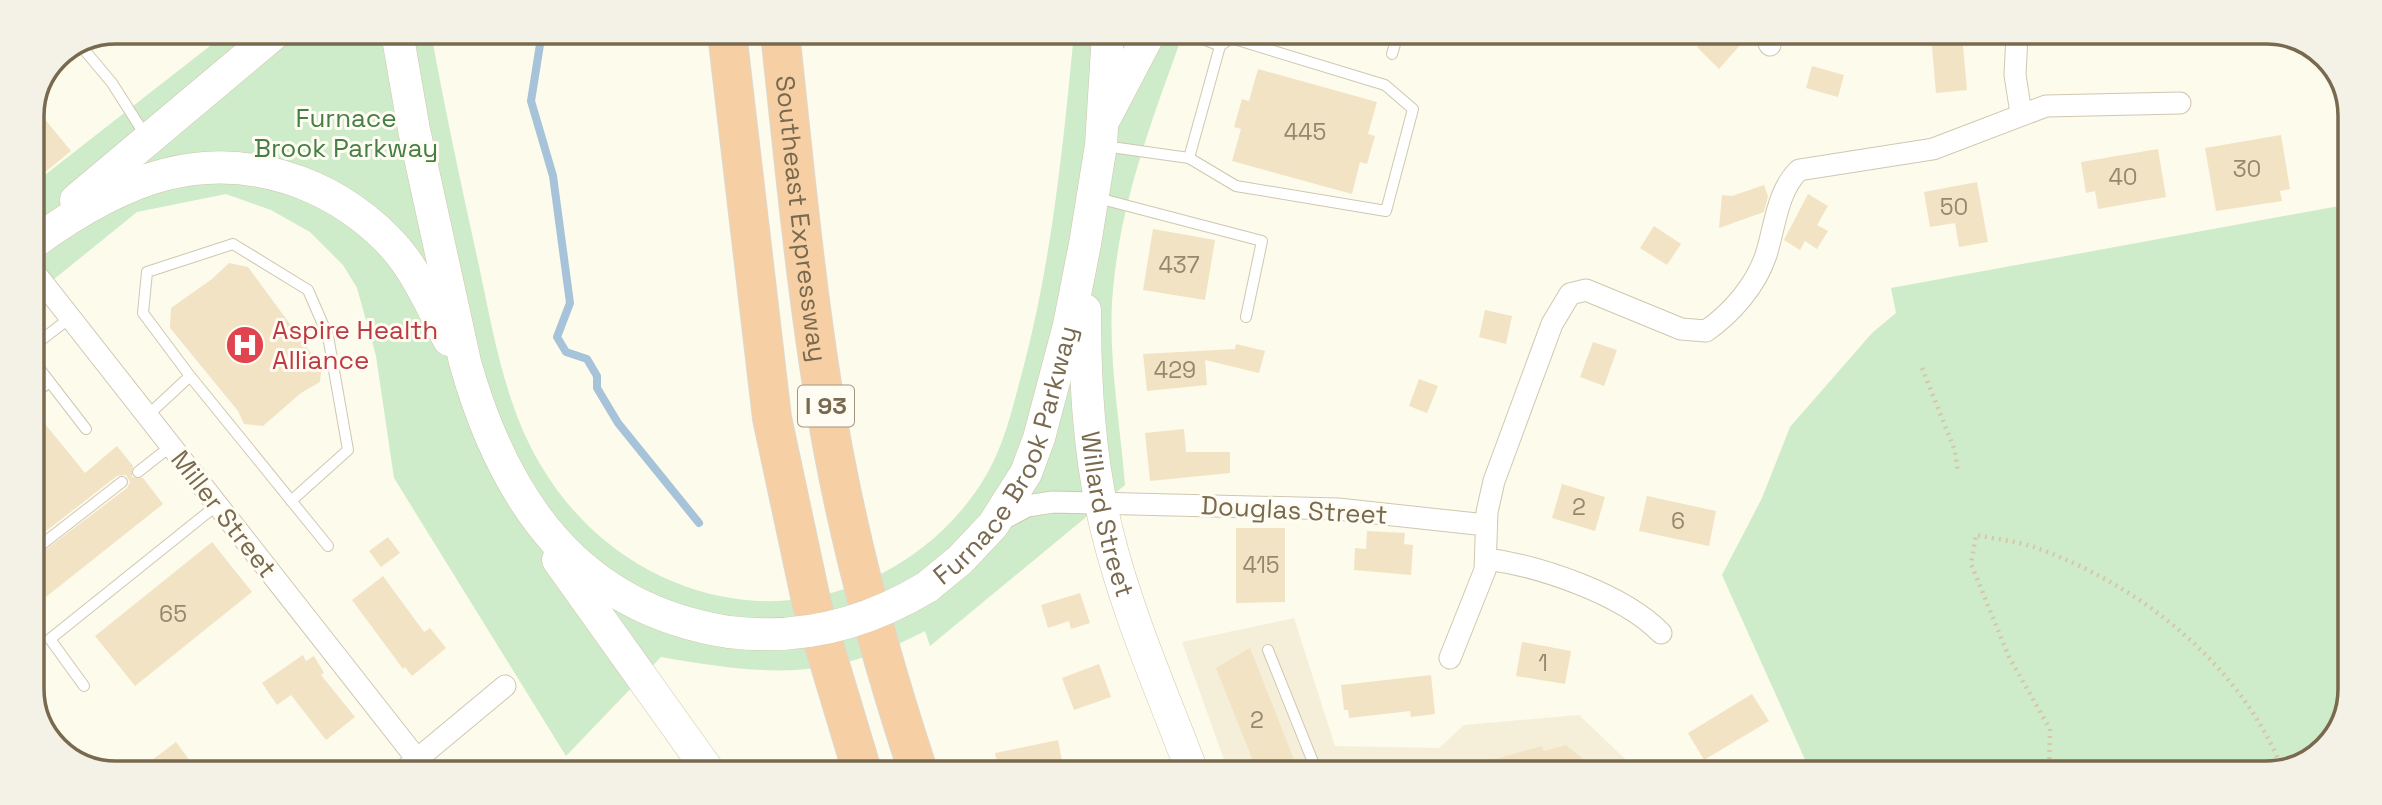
<svg xmlns="http://www.w3.org/2000/svg" width="2382" height="805" viewBox="0 0 2382 805" font-family="'Space Grotesk',sans-serif">
  <style>
    .residential { fill: #f5efda }
    .green { fill: #ceebca }
    .lines { fill: none; stroke-linecap: round; stroke-linejoin: round }
    .stream { stroke: #a6c3d9; stroke-width: 8 }
    .building { fill: #f2e3c4 }
    .lane-casing { stroke: #d0c7b0; stroke-width: 12 }
    .street-casing { stroke: #d0c7b0; stroke-width: 23 }
    .secondary-casing { stroke: #d0c6ac; stroke-width: 33 }
    .highway-casing { stroke: #dcd8d1; stroke-width: 40 }
    .path { stroke: #d8c7a6; stroke-width: 4.5; stroke-dasharray: 2 5; stroke-linecap: butt }
    .lane { stroke: #fff; stroke-width: 10 }
    .street { stroke: #fff; stroke-width: 21 }
    .secondary { stroke: #fff; stroke-width: 32 }
    .highway { stroke: #f6d0a4; stroke-width: 38 }
    .secondary-bridge-casing { stroke: #d0c6ac; stroke-width: 33; stroke-linecap: butt }
    .secondary-bridge { stroke: #fff; stroke-width: 32 }
    .labels { text-anchor: middle; stroke-width: 6; stroke-linejoin: round; paint-order: stroke }
    .number-label { font-size: 23px; fill: #97886c }
    .shield { fill: #fffdf3; stroke: #a19580; stroke-width: 2 }
    .shield-label { font-size: 24px; font-weight: bold; fill: #79694e }
    .park-label { font-size: 26px; fill: #467f45; stroke: #fffdf3 }
    .street-label { font-size: 26px; fill: #79694e; stroke: #fffdf3 }
    .health-label { font-size: 26px; fill: #be3a42; stroke: #fffdf3; text-anchor: start }
    .rim { fill: none; stroke: #79694e; stroke-width: 3.5 }
  </style>
  <rect width="100%" height="100%" fill="#fdfbec"/>
  <path class="residential" d="M1294 618 1335 746 1439 748 1464 725 1579 715 1639 772 1228 771 1182 642Z"/>
  <path class="green" d="M219 32H431C445 111 462 188 479 266 494 336 506 412 545 472 589 543 662 591 745 600 843 610 940 557 988 472 1006 440 1013 405 1023 369 1052 259 1063 147 1074 33L1183 34C1153 117 1121 200 1113 289 1107 353 1120 421 1125 485L930 646 925 631C828 682 765 675 661 657L566 756 394 478 376 356 357 288 343 265 310 232 271 210 226 194 137 212 32 297V185L215 42Z
    M2350 204 2346 716 2317 756 2267 773H1811L1722 575 1762 498 1790 427 1872 333 1896 313 1891 288Z"/>
  <g class="lines">
    <path class="stream" d="M542 32 531 101 553 176 570 303 557 337 566 352 587 359 597 376V388L618 423 699 523"/>
  </g>
  <path class="building" d="M1710 35H1749L1719 69 1697 47Z
    M1931 35H1962L1967 90 1936 93Z
    M1812 66 1844 75 1838 97 1806 88Z
    M1258 69 1377 102 1368 134 1375 136 1367 164 1360 162 1352 194 1232 161 1241 129 1234 127 1242 99 1249 101Z
    M34 106 71 151 44 173 32 158Z
    M2281 135 2290 189 2280 191 2282 201 2216 211 2205 148Z
    M2158 149 2166 197 2098 209 2095 191 2086 193 2081 162Z
    M1977 182 1988 242 1959 247 1955 223 1930 227 1924 192Z
    M1764 185 1768 196 1764 212 1719 228 1722 195 1732 196Z
    M1808 194 1828 206 1817 225 1828 231 1817 249 1805 241 1800 250 1784 240Z
    M1654 226 1681 244 1667 265 1640 248Z
    M1153 229 1215 240 1205 300 1143 290Z
    M229 263 248 267 312 354 322 363 320 382 301 393 263 426 244 424 238 411 170 328 171 308 212 279Z
    M1485 310 1512 316 1506 344 1479 337Z
    M1593 342 1617 350 1604 386 1580 377Z
    M1236 344 1265 351 1259 373 1205 360 1207 385 1147 391 1143 354 1235 349Z
    M1419 379 1438 386 1427 413 1409 406Z
    M32 408 85 473 117 446 133 466 132 477 143 478 163 504 32 608V560L127 488 130 482 126 475 117 476 32 542Z
    M1184 429 1186 452H1230V473L1150 481 1145 433Z
    M1562 484 1605 497 1595 531 1552 518Z
    M1647 496 1716 511 1709 546 1639 531Z
    M1236 528H1285V602L1236 603Z
    M1367 531 1405 533 1404 544 1413 545 1411 575 1354 570 1355 548 1366 549Z
    M388 537 400 553 381 567 369 551Z
    M212 542 252 592 135 686 95 636Z
    M383 576 424 632 430 628 446 648 412 676 405 667 403 669 352 600Z
    M1080 593 1090 623 1071 629 1069 621 1048 628 1041 605Z
    M1522 642 1571 651 1565 684 1516 676Z
    M1250 648 1299 772 1257 771 1216 668Z
    M303 655 306 661 314 656 324 673 321 675 355 717 326 740 291 695 277 705 262 683Z
    M1099 664 1111 697 1074 710 1062 678Z
    M1431 675 1435 714 1411 717 1410 711 1349 718 1348 710H1344L1341 685Z
    M1752 694 1769 721 1704 760 1688 733Z
    M1058 740 1064 771H999L995 753Z
    M176 742 196 769H140Z
    M1566 745 1599 772H1472L1471 766 1542 746 1544 751Z"/>
  <g class="lines">
    <g class="lane-casing">
      <path id="lane" d="M81 46 112 83 147 138
        M1392 54 1398 34
        M1104 146 1189 158 1220 46 1191 34
        M1189 158 1236 186 1386 211 1413 109 1385 85 1231 38 1220 46
        M1094 197 1262 241 1246 317
        M32 347 70 318
        M32 359 86 429
        M190 376 143 313 147 272 233 244 308 290 328 336 348 450 291 501
        M32 396 49 382
        M147 416 190 376 328 546
        M138 472 171 446
        M32 552 122 482
        M1268 650 1317 772
        M84 686 50 639 217 505"/>
    </g>
    <g class="street-casing">
      <path id="street" d="M1765 35 1770 45
        M2017 35 2015 75 2021 113
        M32 269 417 759
        M997 522 1027 506 1053 502 1338 509 1486 525
        M1487 559C1540 566 1623 594 1661 633
        M1450 658 1485 570 1487 512 1494 481 1552 324 1570 294 1586 290 1681 329 1706 331C1732 313 1756 285 1766 255 1775 227 1777 191 1799 170L1933 149 2046 106 2180 103
        M404 770 505 686"/>
    </g>
    <g class="secondary-casing">
      <g id="secondary">
        <path d="M397 32 414 130 465 362C504 501 578 609 729 632"/>
        <path d="M1106 116 1149 34"/>
        <path d="M76 200 276 32"/>
        <path d="M32 244C119 180 207 141 314 188 348 203 383 230 405 260 423 285 435 313 449 340"/>
        <path id="s1" d="M1085 310C1085 384 1089 458 1107 531 1127 613 1162 692 1192 771"/>
        <path d="M558 560 708 770"/>
        <path id="s2" d="M927 587 960 560 993 525 1026 473 1039 438 1069 325 1085 244 1101 145 1108 33"/>
      </g>
    </g>
    <g class="highway-casing">
      <g id="highway">
        <path d="M727 33 772 418 812 605 862 771"/>
        <path id="s3" d="M780 33C793 152 804 272 823 391 843 520 877 647 918 771"/>
      </g>
    </g>
    <path class="path" d="M1922 368 1955 451 1958 473
      M2049 773 2050 729 2009 657 1971 564 1976 535C1995 539 2016 541 2034 547 2139 584 2239 663 2282 768"/>
    <use href="#lane" class="lane"/>
    <use href="#street" class="street"/>
    <use href="#secondary" class="secondary"/>
    <use href="#highway" class="highway"/>
    <g class="secondary-bridge-casing">
      <path id="secondary-bridge" d="M729 632C801 641 866 624 927 587"/>
    </g>
    <use href="#secondary-bridge" class="secondary-bridge"/>
  </g>
  <defs>
    <g id="hospital-disc" transform="scale(2.0125)"><circle r="9.5" fill="#e0444e" stroke="#fffdf3"/><path d="M-5-5h3v3.5h4V-5h3V5h-3V1.5h-4V5h-3Z" fill="#fff"/></g>
  </defs>
  <g fill-rule="evenodd">
    <use href="#hospital-disc" x="245" y="345"/>
  </g>
  <g class="labels">
    <g class="number-label">
      <text x="1305" y="140">445</text>
      <text x="2247" y="177">30</text>
      <text x="2123" y="185">40</text>
      <text x="1954" y="215">50</text>
      <text x="1179" y="273">437</text>
      <text x="1175" y="378">429</text>
      <text x="1579" y="515">2</text>
      <text x="1678" y="529">6</text>
      <text x="1261" y="573">415</text>
      <text x="173" y="622">65</text>
      <text x="1543" y="671">1</text>
      <text x="1257" y="728">2</text>
    </g>
    <rect class="shield" x="798" y="385.5" width="56" height="41" rx="5"/>
    <g class="shield-label">
      <text x="826" y="414">I 93</text>
    </g>
    <g class="park-label">
      <text x="346" y="127">Furnace<tspan x="346" dy="30">Brook Parkway</tspan></text>
    </g>
    <g class="street-label">
      <text dy="9" stroke="none"><textPath href="#s3" startOffset="187">Southeast Expressway</textPath></text>
      <text dy="9" stroke="none"><textPath href="#s2" startOffset="159">Furnace Brook Parkway</textPath></text>
      <text transform="translate(1294 510) rotate(3)" y="9">Douglas Street</text>
      <text dy="9" stroke="none"><textPath href="#s1" startOffset="206">Willard Street</textPath></text>
      <text transform="translate(224 514) rotate(52)" y="9">Miller Street</text>
    </g>
    <g class="health-label">
      <text x="272" y="339">Aspire Health<tspan x="272" dy="30">Alliance</tspan></text>
    </g>
  </g>
  <path d="M0 0H2382V805H0ZM116 44H2266A72 72 0 0 1 2338 116V689A72 72 0 0 1 2266 761H116A72 72 0 0 1 44 689V116A72 72 0 0 1 116 44Z" fill="#f4f1e6" fill-rule="evenodd"/>
  <path class="rim" d="M116 44H2266A72 72 0 0 1 2338 116V689A72 72 0 0 1 2266 761H116A72 72 0 0 1 44 689V116A72 72 0 0 1 116 44Z"/>
</svg>
